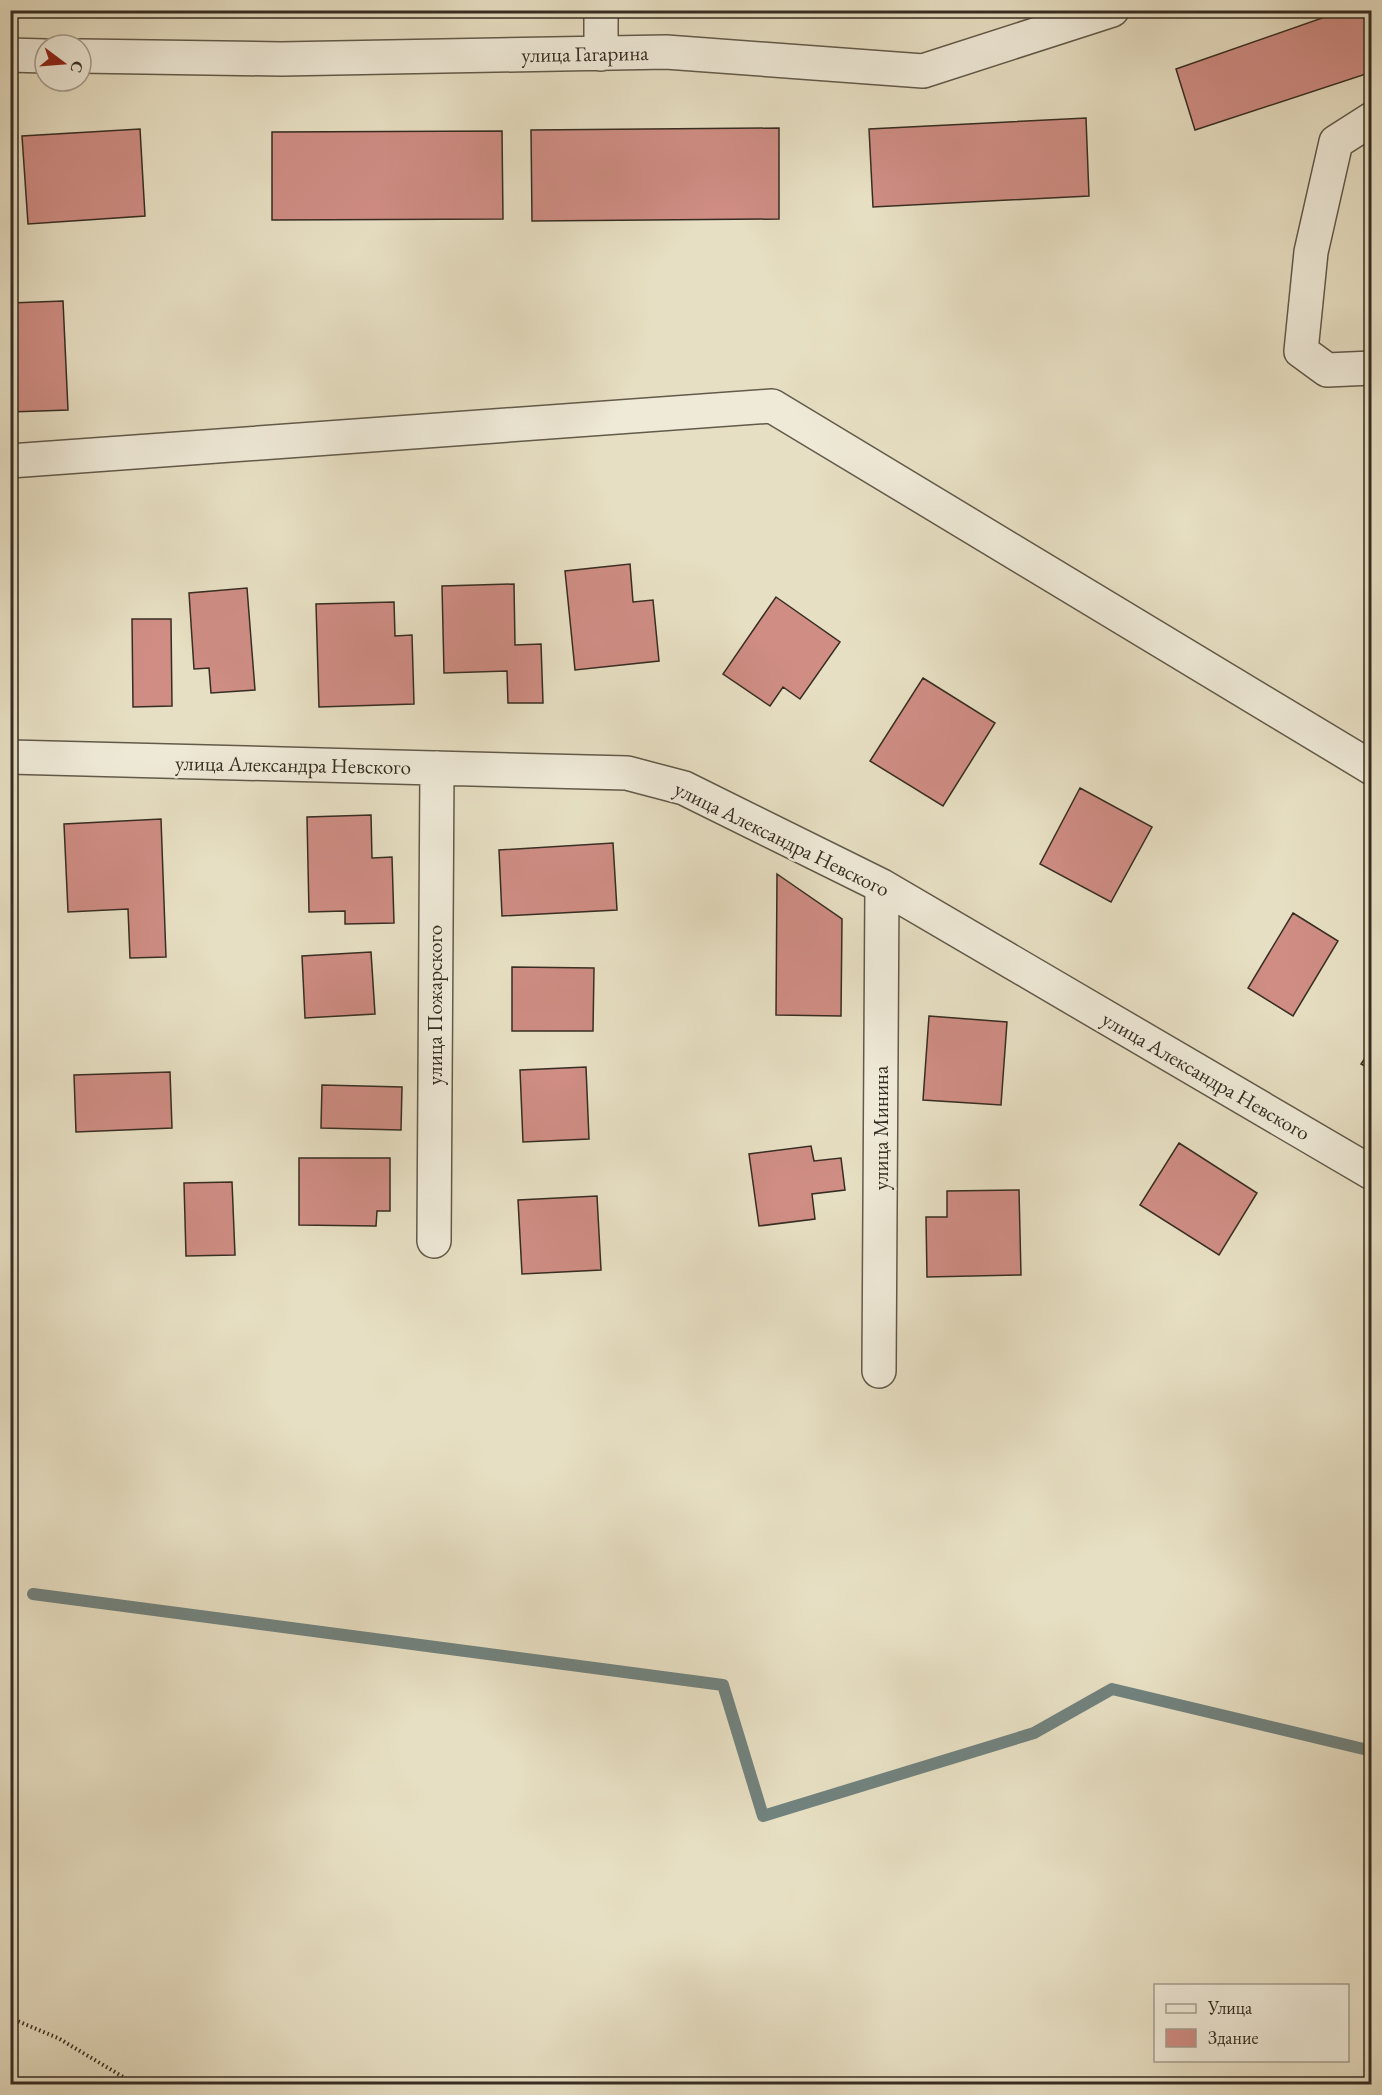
<svg xmlns="http://www.w3.org/2000/svg" width="1382" height="2095" viewBox="0 0 1382 2095" font-family="'EB Garamond',serif">
  <style>
    .lines { fill: none; stroke-linecap: round; stroke-linejoin: round }
    .stream { stroke: #71827e; stroke-width: 12 }
    .building { fill: #cf8d84; stroke: #362d22; stroke-width: 1.5 }
    .minor-casing { stroke: #625a4a; stroke-width: 36 }
    .path { stroke: #362d22; stroke-width: 4; stroke-dasharray: 1.5 3; stroke-linecap: butt }
    .minor { stroke: #efead8; stroke-width: 33 }
    .labels { text-anchor: middle; stroke-width: 5; stroke-linejoin: round; paint-order: stroke }
    .street-label { font-size: 21px; fill: #362d22; stroke: #efead8 }
  </style>
  <rect width="100%" height="100%" fill="#e7dfc3"/>
  <filter id="stains"><feTurbulence type="fractalNoise" baseFrequency=".00333" numOctaves="4"/><feColorMatrix values="0 0 0 0 .2 0 0 0 0 .09 0 0 0 0 .02 0 0 0 .5 -.17"/></filter>
  <radialGradient id="worn" r=".72"><stop offset=".6" stop-color="#630" stop-opacity="0"/><stop offset="1" stop-color="#630" stop-opacity=".3"/></radialGradient>
  <g class="lines">
    <path class="stream" d="M33 1594 723 1685 763 1816 1034 1733 1112 1689 1372 1751"/>
  </g>
  <path class="building" d="M1345 10H1372V72L1195 130 1176 69Z
    M1086 118 1089 196 873 207 869 129Z
    M779 128V219L532 221 531 130Z
    M140 129 145 216 28 224 22 136Z
    M502 131 503 219 272 220V132Z
    M63 301 68 410 10 412V303Z
    M630 564 633 602 653 600 659 661 575 670 565 571Z
    M514 584 515 645 541 644 543 703H508L507 671 444 673 442 586Z
    M247 588 255 690 211 693 209 668 194 669 189 593Z
    M776 597 840 642 800 699 783 687 770 706 723 674Z
    M394 602 395 636 412 635 414 704 319 707 316 604Z
    M132 619H171L172 706 133 707Z
    M923 678 995 723 943 806 870 761Z
    M1080 788 1152 827 1111 902 1040 864Z
    M371 815 372 858 392 857 394 923 345 924V911L309 912 307 817Z
    M161 819 166 957 130 958 128 909 68 912 64 824Z
    M613 843 617 910 502 916 499 850Z
    M777 874 842 919 841 1016 776 1015Z
    M1293 913 1338 941 1293 1016 1248 988Z
    M371 952 375 1014 305 1018 302 956Z
    M512 967 594 968 593 1031H512Z
    M929 1016 1007 1022 1001 1105 923 1100Z
    M1372 1048V1070L1361 1064Z
    M586 1067 589 1139 523 1142 520 1070Z
    M170 1072 172 1128 76 1132 74 1075Z
    M322 1085 402 1087 401 1130 321 1128Z
    M1179 1143 1257 1193 1219 1255 1140 1205Z
    M811 1146 814 1161 841 1158 845 1190 812 1194 815 1219 759 1226 749 1154Z
    M299 1158H390V1211H377L376 1226 299 1225Z
    M232 1182 235 1255 186 1256 184 1183Z
    M1019 1190 1021 1275 927 1277 926 1217H947V1191Z
    M597 1196 601 1270 522 1274 518 1200Z"/>
  <g class="lines">
    <g class="minor-casing">
      <path id="minor" d="M601 10V54
        M10 55 45 56
        M81 56 281 59 666 52 923 71 1112 10
        M1372 119 1336 142 1311 252 1301 351 1327 370 1372 368
        M10 461 772 406 1372 768
        M10 757 627 773 684 788 882 886 1372 1173
        M434 1241 437 768
        M879 1371 882 886"/>
    </g>
    <path class="path" d="M10 2018 58 2038 135 2084"/>
    <use href="#minor" class="minor"/>
  </g>
  <g class="labels">
    <g class="street-label">
      <text transform="translate(585 54) rotate(-1)" y="7">улица Гагарина</text>
      <text transform="translate(293 765) rotate(1)" y="7">улица Александра Невского</text>
      <text transform="translate(782 839) rotate(26)" y="7">улица Александра Невского</text>
      <text transform="translate(435 1005) rotate(-90)" y="7">улица Пожарского</text>
      <text transform="translate(1206 1076) rotate(30)" y="7">улица Александра Невского</text>
      <text transform="translate(881 1128) rotate(-90)" y="7">улица Минина</text>
    </g>
  </g>
  <rect width="1382" height="2095" fill="none" stroke="#e7dfc3" stroke-width="36"/>
  <rect x="12" y="12" width="1358" height="2071" fill="none" stroke="#362d22" stroke-width="3"/>
  <rect x="18" y="18" width="1346" height="2059" fill="none" stroke="#362d22" stroke-width="1.5"/>
  <rect x="1154" y="1984" width="195" height="78" fill="#efead8" stroke="#a59e8f" stroke-width="1.5"/>
  <rect x="1166" y="2004" width="30" height="9" fill="#efead8" stroke="#a59e8f" stroke-width="1.5"/>
  <text x="1208" y="2014" font-size="18" fill="#362d22">Улица</text>
  <rect x="1166" y="2029" width="30" height="18" fill="#cf8d84" stroke="#a59e8f" stroke-width="1.5"/>
  <text x="1208" y="2044" font-size="18" fill="#362d22">Здание</text>
  <g transform="translate(63 63) rotate(106)"><circle r="28" fill="#efead8" stroke="#a59e8f" stroke-width="1.5"/>
  <path d="M0-4.5L10 22L0 15L-10 22Z" fill="#8f2418"/>
  <text y="-9" font-size="16" font-weight="bold" text-anchor="middle" fill="#362d22">С</text>
  </g>
  <rect width="100%" height="100%" filter="url(#stains)"/>
  <rect width="100%" height="100%" fill="url(#worn)"/>
</svg>
